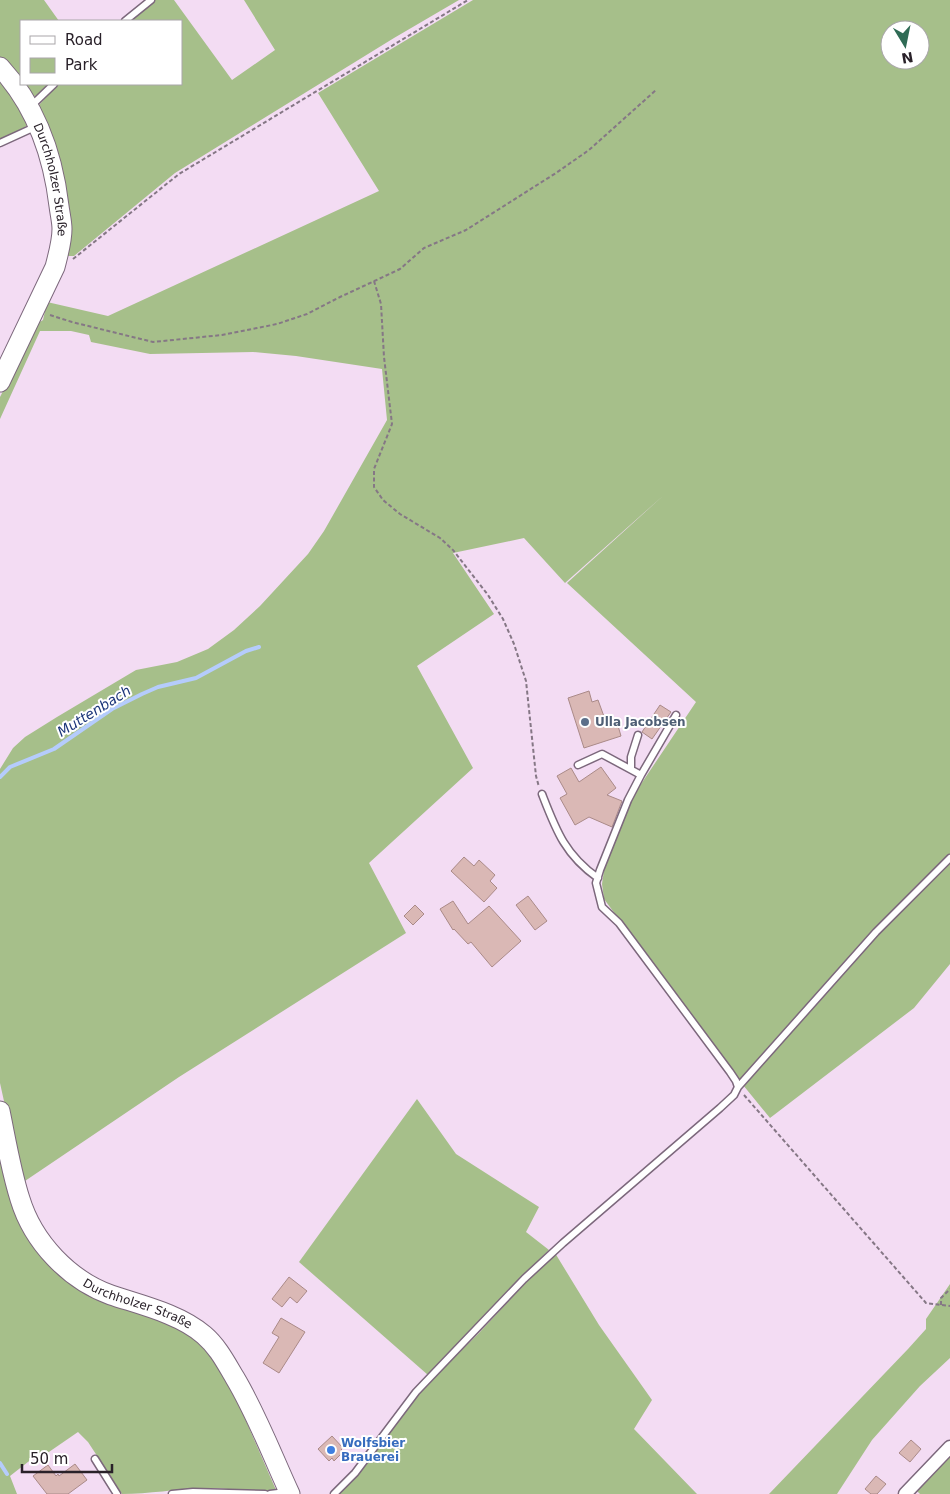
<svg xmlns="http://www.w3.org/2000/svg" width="950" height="1494" viewBox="0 0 950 1494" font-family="'DejaVu Sans',sans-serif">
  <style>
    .green { fill: #a6bf8a; fill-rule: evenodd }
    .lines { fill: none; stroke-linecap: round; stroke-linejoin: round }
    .stream { stroke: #b5ccfc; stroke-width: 4 }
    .building { fill: #dab8b5; stroke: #aa8a88 }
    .service-casing { stroke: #7c687c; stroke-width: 9 }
    .minor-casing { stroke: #7c687c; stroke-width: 15 }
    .secondary-casing { stroke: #7c687c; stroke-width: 21 }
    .path { stroke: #857785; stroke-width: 2; stroke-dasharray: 4 2.5; stroke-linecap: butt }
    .service { stroke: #fff; stroke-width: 6 }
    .minor { stroke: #fff; stroke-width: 12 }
    .secondary { stroke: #fff; stroke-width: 19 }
    .service-dot { fill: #5c6f8a; stroke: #fff; stroke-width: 2 }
    .shop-dot { fill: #3f7fe0; stroke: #fff; stroke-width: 2 }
    .labels { text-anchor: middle; stroke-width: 4; stroke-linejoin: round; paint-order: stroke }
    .street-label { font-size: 12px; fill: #292129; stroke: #fff }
    .service-label { font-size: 12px; font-weight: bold; fill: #4e5e75; stroke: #fff; text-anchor: start }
    .shop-label { font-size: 12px; font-weight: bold; fill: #366cbe; stroke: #fff; text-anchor: start }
    .water-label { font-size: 14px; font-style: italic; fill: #1c367a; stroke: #fff }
  </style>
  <rect width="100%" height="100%" fill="#f3dcf3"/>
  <path class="green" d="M0 0H44L59 21H21V84H52C44 91 39 98 28 96L0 58Z
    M155 0H174L232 80 275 50 244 0H459L394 38 175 173 74 256H63L39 111V105L58 84H181V21H128Z
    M473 0H950V854L914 888 740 1082 604 899 602 884 604 870 633 796 696 702 567 583 665 494 565 583 524 538 453 553 494 614 417 666 473 768 369 863 406 933 179 1077 22 1183 0 1083V769L13 748 25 737 57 717 136 670 177 662 208 649 234 630 260 606 308 554 324 531 387 420 382 369 296 356 253 352 150 354 91 342 89 335 71 331H40L0 419V397L38 323 43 320 47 302 108 316 379 191 318 93ZM890 30H920V60H890Z
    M0 79 29 124 21 130 0 139Z
    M950 862V964L914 1008 770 1118 743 1085C811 1009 877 932 950 862Z
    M417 1099 456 1154 539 1207 526 1232 549 1250 428 1375 299 1262Z
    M0 1149 44 1258 58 1274 90 1294 183 1329 198 1341 213 1357 227 1377 276 1490C252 1493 227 1487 203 1488 176 1489 149 1494 122 1494L88 1442 78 1432 46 1454 42 1451 10 1476 17 1494H0Z
    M555 1253 599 1325 652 1400 634 1429 697 1494H338L418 1393 479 1333 528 1280Z
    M950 1284V1358L920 1386 872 1440 837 1494H769L908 1349 926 1329V1319Z
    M950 1451V1494H920L914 1488Z"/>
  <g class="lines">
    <path class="stream" d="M0 777 10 767 54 749 112 709 142 694 158 687 196 678 246 651 259 647
      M0 1463 7 1474"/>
  </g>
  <path class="building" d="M589 691 592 702 598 700 606 722 616 719 621 736 584 748 568 698Z
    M660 705 671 712 652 739 642 732Z
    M601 767 616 788 607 795 622 801 614 822 612 827 589 817 575 825 560 798 567 794 557 776 571 768 579 782Z
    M464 857 474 866 479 860 495 875 490 881 497 888 484 902 451 871Z
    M528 896 547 921 535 930 516 905Z
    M453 901 468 924 489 906 521 941 492 967 471 942 468 944 454 929 453 930 440 909Z
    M415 905 424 914 413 925 404 916Z
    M289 1277 307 1291 297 1303 290 1297 282 1307 272 1299Z
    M281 1318 305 1332 279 1373 263 1363 279 1337 272 1333Z
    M332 1436 343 1448 341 1450 343 1452 334 1461 332 1458 329 1461 318 1449Z
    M911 1440 921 1449 910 1462 899 1453Z
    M75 1464 87 1480 68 1494H47L33 1476 48 1465 56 1476 58 1474 59 1476Z
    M876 1476 886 1484 877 1494H871L865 1489Z"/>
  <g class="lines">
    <g class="service-casing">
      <path id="service" d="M125 21 151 0
        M30 107 54 84
        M0 143 35 127
        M631 769V757L638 735
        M641 775 676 715
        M542 794C556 830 565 855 598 878
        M738 1087 876 932 950 858
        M95 1459 117 1494
        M172 1494 193 1492 265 1494
        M270 1494 286 1492
        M334 1494 355 1473 416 1392 524 1279 563 1243 720 1108 734 1095 738 1087 736 1081 730 1072 619 923 602 907 596 883 600 870 628 800 641 775 602 754 578 765"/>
    </g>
    <g class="minor-casing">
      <path id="minor" d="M905 1494 950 1447"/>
    </g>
    <g class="secondary-casing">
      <g id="secondary">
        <path id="s1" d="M0 67C35 105 53 155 59 206 60 214 62 222 62 229 62 242 58 255 55 267L0 382"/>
        <path id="s2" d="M0 1111C6 1140 11 1171 20 1199 33 1242 69 1280 111 1295 141 1305 180 1314 204 1335 218 1347 226 1363 235 1378 257 1415 272 1455 290 1494"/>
      </g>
    </g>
    <path class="path" d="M73 259 179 174 468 0
      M374 281 381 304 384 357 392 424 374 469V487L383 500 400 514 440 538 453 550 488 595 503 619 514 644 526 681 536 776 539 787
      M50 315 72 322 153 342 222 335 277 324 307 314 340 297 400 269 424 248 466 230 556 173 589 150 656 90
      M744 1095 926 1303 950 1306
      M941 1305V1298L950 1289"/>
    <use href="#service" class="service"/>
    <use href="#minor" class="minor"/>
    <use href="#secondary" class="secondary"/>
  </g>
  <circle class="service-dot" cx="585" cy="722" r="5"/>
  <circle class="shop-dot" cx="331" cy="1450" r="5"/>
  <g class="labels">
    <g class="street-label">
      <text dy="4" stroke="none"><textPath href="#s1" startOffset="126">Durchholzer Straße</textPath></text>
      <text dy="4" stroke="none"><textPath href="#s2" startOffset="255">Durchholzer Straße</textPath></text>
    </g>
    <g class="service-label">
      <text x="595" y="726">Ulla Jacobsen</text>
    </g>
    <g class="shop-label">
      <text x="341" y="1447">Wolfsbier<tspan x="341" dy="14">Brauerei</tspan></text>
    </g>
    <g class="water-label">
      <text transform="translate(94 711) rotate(-32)" y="5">Muttenbach</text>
    </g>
  </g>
  <rect x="20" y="20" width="162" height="65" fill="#ffffff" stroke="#a9a6a9"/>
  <rect x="30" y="36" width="25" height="8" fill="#ffffff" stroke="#a9a6a9"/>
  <text x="65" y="45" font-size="15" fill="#292129">Road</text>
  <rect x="30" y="58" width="25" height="15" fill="#a6bf8a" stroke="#a9a6a9"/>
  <text x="65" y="70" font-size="15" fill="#292129">Park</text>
  <g transform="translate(905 45) rotate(170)"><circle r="24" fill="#ffffff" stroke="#a9a6a9"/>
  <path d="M0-4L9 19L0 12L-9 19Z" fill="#2f6b55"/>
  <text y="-8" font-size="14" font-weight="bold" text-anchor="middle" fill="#292129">N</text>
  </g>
  <path d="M22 1464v8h90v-8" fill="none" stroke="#292129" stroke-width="2.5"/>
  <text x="30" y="1464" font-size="15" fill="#292129" stroke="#ffffff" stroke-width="4" paint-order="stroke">50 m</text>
</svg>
